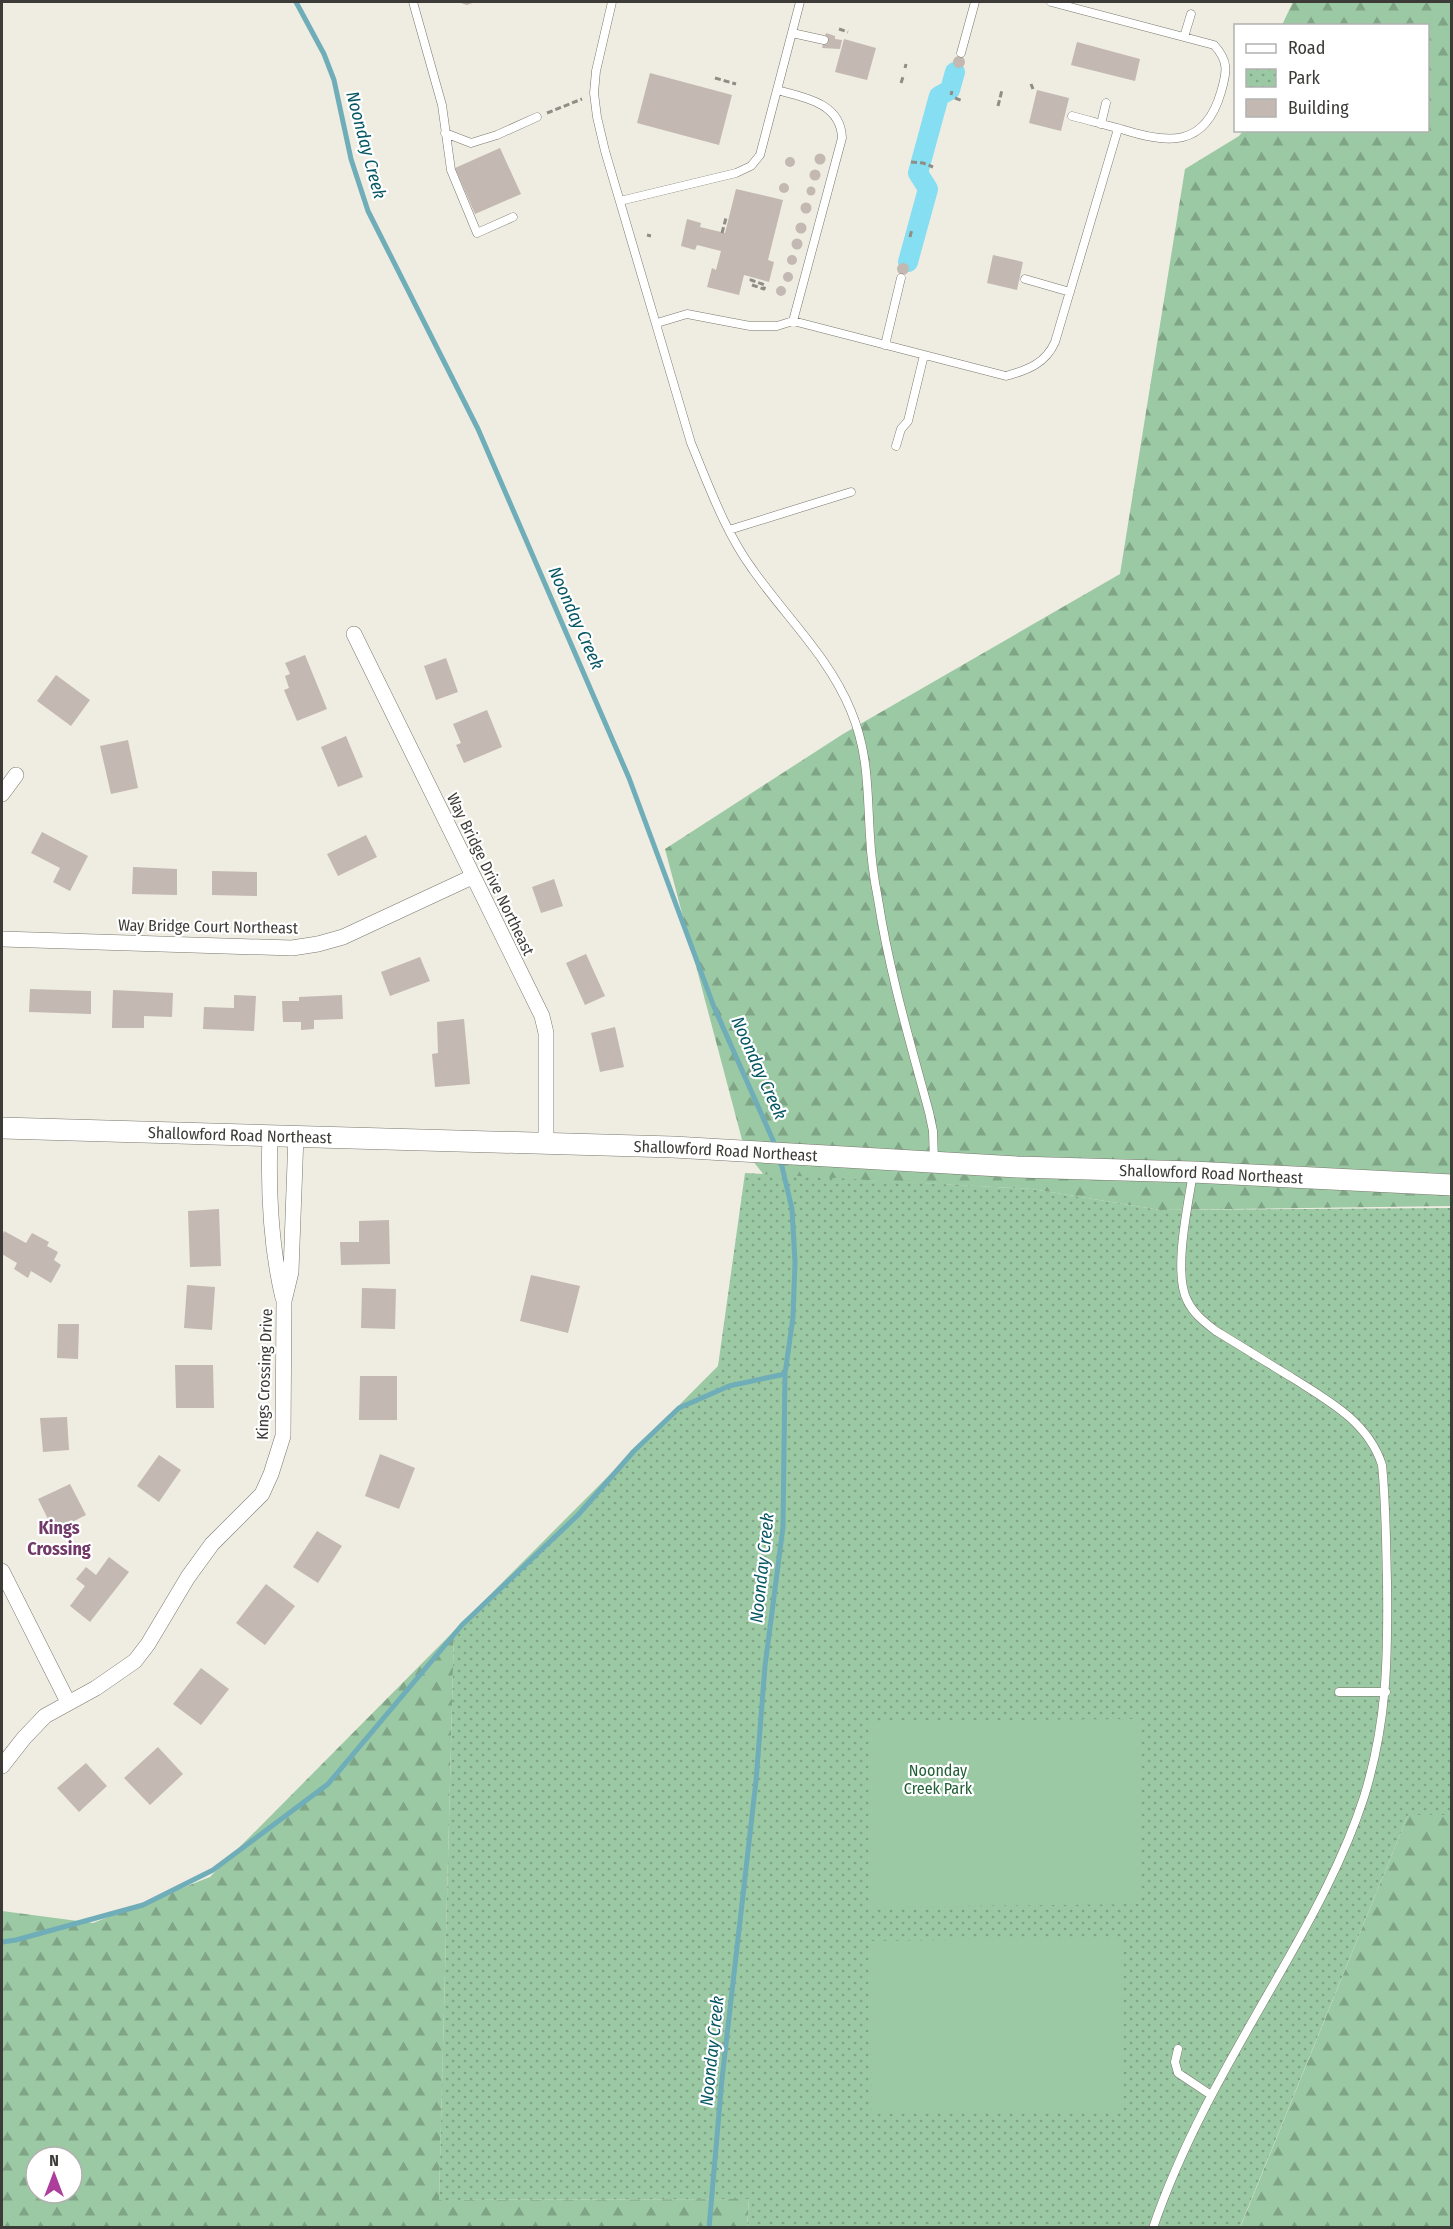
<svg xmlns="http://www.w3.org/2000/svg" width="1453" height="2229" viewBox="0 0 1453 2229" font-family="'Fira Sans Condensed',sans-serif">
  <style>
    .forest { fill: url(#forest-firs); fill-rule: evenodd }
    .park { fill: url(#park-dots) }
    .pitch { fill: #9bc9a4 }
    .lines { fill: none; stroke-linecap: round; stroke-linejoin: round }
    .stream { stroke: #6fadb9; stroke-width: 5 }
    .canal { stroke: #85def1; stroke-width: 20 }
    .building { fill: #c3b8b2 }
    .lane-casing { stroke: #79776d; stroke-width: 9 }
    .street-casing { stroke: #79776d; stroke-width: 16 }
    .secondary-casing { stroke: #79776d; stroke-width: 22 }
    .path { stroke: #8f8d86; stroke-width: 3; stroke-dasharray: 6 3; stroke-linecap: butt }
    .lane { stroke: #fff; stroke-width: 8 }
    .street { stroke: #fff; stroke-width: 15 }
    .secondary { stroke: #fff; stroke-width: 21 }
    .labels { text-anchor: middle; stroke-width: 4.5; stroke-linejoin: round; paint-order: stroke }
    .street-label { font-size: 16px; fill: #3c3b37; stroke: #fff }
    .park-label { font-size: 16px; fill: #205f34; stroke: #fff }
    .water-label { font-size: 18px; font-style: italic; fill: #065764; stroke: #fff }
    .neighbourhood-label { font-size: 18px; font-weight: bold; fill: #713a68; stroke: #fff }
  </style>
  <defs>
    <pattern id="forest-firs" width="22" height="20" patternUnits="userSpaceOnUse" patternTransform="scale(1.5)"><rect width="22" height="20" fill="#9bc9a4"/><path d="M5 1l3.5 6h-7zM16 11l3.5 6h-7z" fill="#80a486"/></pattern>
    <pattern id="park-dots" width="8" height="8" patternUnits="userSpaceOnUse" patternTransform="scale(1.5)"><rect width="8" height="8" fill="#9bc9a4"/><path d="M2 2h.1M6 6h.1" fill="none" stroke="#80a486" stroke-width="1.8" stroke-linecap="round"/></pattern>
  </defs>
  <rect width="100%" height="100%" fill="#efece1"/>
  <path class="forest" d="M1293 2H1451V1206L1160 1210 1032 1189 764 1175 745 1151 665 849 843 734 1120 574 1185 169 1239 136 1243 131 1428 130V26L1282 25Z
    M454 1631 439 2200 749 2199 747 2227 2 2228V1911L93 1923 210 1877ZM36 2157H72V2193H36Z
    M1408 1815H1451V2227L1240 2228Z"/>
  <path class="park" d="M745 1173 1032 1189 1160 1210 1451 1208V1815H1408L1240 2227 747 2228 749 2199 439 2200 454 1631 718 1366Z"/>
  <path class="pitch" d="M1139 1719 1141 1904 871 1907 869 1721Z
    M1121 1938 1123 2111 872 2114 870 1941Z"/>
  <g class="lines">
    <path class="stream" d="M296 2 324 54 334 80 351 159 368 211 478 429 629 778 714 1007 776 1147
      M2 1942 16 1940 143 1905 213 1870 328 1784 462 1625 578 1515 634 1451 679 1408 729 1386 785 1374
      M709 2228 722 2079 756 1781 765 1666 783 1527 785 1374 793 1317 795 1262 792 1209 780 1158"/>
    <path class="canal" d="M908 262 928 189 918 173 939 96 950 90 955 72"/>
  </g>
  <path class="building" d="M458 2H475L467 5Z
    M826 33 835 36V39L842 40 840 49 822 48Z
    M844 39 876 48 867 80 835 72Z
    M1077 42 1140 59 1135 81 1071 65Z
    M953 62a6 6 0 1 1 12 0a6 6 0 1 1-12 0Z
    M650 73 732 95 719 145 637 123Z
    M1037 90 1069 98 1061 131 1029 123Z
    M500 148 521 194 475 214 455 168Z
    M814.5 159a5.5 5.5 0 1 1 11 0a5.5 5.5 0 1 1-11 0Z
    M785 162a5 5 0 1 1 10 0a5 5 0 1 1-10 0Z
    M809.5 175a5.5 5.5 0 1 1 11 0a5.5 5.5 0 1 1-11 0Z
    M779 188a5 5 0 1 1 10 0a5 5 0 1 1-10 0Z
    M806.5 191a4.5 4.5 0 1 1 9 0a4.5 4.5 0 1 1-9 0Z
    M736 189 783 200 768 260 774 262 769 282 744 275 739 295 707 287 712 268 716 270 721 251 697 245 695 250 681 246 687 219 701 223 700 227 725 233Z
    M800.5 208a5.5 5.5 0 1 1 11 0a5.5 5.5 0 1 1-11 0Z
    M795.5 228a5.5 5.5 0 1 1 11 0a5.5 5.5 0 1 1-11 0Z
    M791.5 244a5.5 5.5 0 1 1 11 0a5.5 5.5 0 1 1-11 0Z
    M993 255 1023 262 1017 290 987 283Z
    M787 260a5 5 0 1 1 10 0a5 5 0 1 1-10 0Z
    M897 269a6 6 0 1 1 12 0a6 6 0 1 1-12 0Z
    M783 277a5 5 0 1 1 10 0a5 5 0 1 1-10 0Z
    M776 291a5 5 0 1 1 10 0a5 5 0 1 1-10 0Z
    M305 655 327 709 297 721 284 690 289 688 285 676 290 674 285 663Z
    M446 658 458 692 436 700 424 666Z
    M56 675 90 700 71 726 37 701Z
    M487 710 502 747 464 763 456 745 461 743 453 724Z
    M346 736 363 777 338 787 321 747Z
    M128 740 138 788 111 794 100 746Z
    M42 832 88 856 70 891 53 882 60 868 31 853Z
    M366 835 377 857 338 876 327 854Z
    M133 867 177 869V895L132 894Z
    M212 871 257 872V896L212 895Z
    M554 879 563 906 541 913 532 887Z
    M586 954 605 996 585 1005 566 963Z
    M420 957 430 981 390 996 381 972Z
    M30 989 91 991V1014L29 1012Z
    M113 990 173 993 172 1017 144 1016V1028H112Z
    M234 995 256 996 254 1031 203 1029 204 1007 234 1008Z
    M342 995 343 1019 314 1020V1029L301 1030V1022H283L282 1001H299V997Z
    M464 1019 470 1084 435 1087 432 1054 438 1053 437 1022Z
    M615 1027 624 1067 600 1072 591 1033Z
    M219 1209 221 1266 190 1267 188 1211Z
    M389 1220 390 1264 341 1265 340 1242H359V1221Z
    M4 1231 26 1243 32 1233 49 1242 47 1246 58 1252 54 1260 61 1265 51 1283 31 1271 28 1278 14 1269 17 1263 2 1254V1236Z
    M531 1275 580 1286 568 1333 520 1321Z
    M187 1285 215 1287 212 1330 184 1328Z
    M362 1288 396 1289 395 1329 361 1328Z
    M58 1324H79L78 1359 57 1358Z
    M175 1365H213L214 1408H176Z
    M360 1376H397V1420H359Z
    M67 1417 69 1450 43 1452 40 1418Z
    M380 1454 415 1468 399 1509 365 1496Z
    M159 1455 181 1470 159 1502 137 1486Z
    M70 1484 86 1515 54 1531 38 1499Z
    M317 1531 342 1546 318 1583 293 1567Z
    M109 1557 129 1572 90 1622 70 1606 85 1586 76 1579 86 1567 96 1575Z
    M266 1584 295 1606 265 1645 236 1623Z
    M201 1668 229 1689 201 1725 173 1704Z
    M158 1747 183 1774 150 1805 124 1778Z
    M86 1763 107 1786 79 1812 57 1788Z"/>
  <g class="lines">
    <g class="lane-casing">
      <path id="lane" d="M413 2 442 105 451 170 477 233 513 217
        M612 2 596 71 594 93 597 117 605 151 691 443C709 486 725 532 753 570 786 617 829 657 851 711 869 754 867 791 870 836 871 857 874 879 878 899 889 971 910 1042 929 1112L933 1131 934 1162
        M1051 2 1214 45C1229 61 1227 72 1221 92 1205 148 1168 144 1121 129 1105 125 1088 120 1072 116
        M792 33 824 40
        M1184 37 1191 14
        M961 53 975 2
        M777 90C804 97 841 103 842 138L793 321
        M1101 124 1106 103
        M445 133 471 143 497 135 537 117
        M620 201 736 173 751 166 760 155 800 2
        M1025 279 1070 292
        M657 323 687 314 750 326H777L793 321 1006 376C1028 370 1046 363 1055 342L1118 129
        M885 345 901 278
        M896 446 901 429 908 421 924 355
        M729 530 851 492
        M1339 1692H1386
        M1178 2049 1175 2062 1178 2073 1211 2095
        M1153 2228C1184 2137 1233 2055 1280 1973 1312 1917 1344 1859 1364 1797 1387 1723 1388 1659 1387 1582 1386 1543 1386 1504 1382 1465 1368 1421 1327 1400 1291 1377 1266 1362 1241 1346 1216 1331 1204 1322 1193 1313 1187 1300 1173 1272 1188 1205 1193 1173"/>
    </g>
    <g class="street-casing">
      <path id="street" d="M354 634 542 1016 546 1033V1142
        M2 794 16 775
        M2 939 292 948 318 944 343 937 472 877
        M270 1134C268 1190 270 1244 283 1298
        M2 1571 68 1702
        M2 1766 24 1738 45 1716 96 1688 135 1661 148 1644 188 1577 212 1544 262 1494 271 1474 283 1436 284 1301 291 1272 296 1135"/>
    </g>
    <g class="secondary-casing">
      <g id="secondary">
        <path id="s1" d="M2 1128 673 1147 1017 1167 1193 1172 1452 1185"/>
      </g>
    </g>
    <path class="path" d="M839 29 848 32
      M905 68 906 64
      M715 78 736 84
      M901 83 903 77
      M1031 84 1033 89
      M951 95 952 91
      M955 98 963 101
      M998 106 1002 90
      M547 113 582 99
      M911 162 923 163 933 167
      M722 233 726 218
      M647 235 651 236
      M910 237 912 229
      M752 285 764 289 765 285 751 280 752 277"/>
    <use href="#lane" class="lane"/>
    <use href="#street" class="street"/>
    <use href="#secondary" class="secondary"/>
  </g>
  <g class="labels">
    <g class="street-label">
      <text transform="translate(491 874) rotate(64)" y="6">Way Bridge Drive Northeast</text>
      <text transform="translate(208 926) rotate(1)" y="6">Way Bridge Court Northeast</text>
      <text dy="6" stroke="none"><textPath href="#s1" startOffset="238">Shallowford Road Northeast</textPath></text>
      <text dy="6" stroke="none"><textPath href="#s1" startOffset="724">Shallowford Road Northeast</textPath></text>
      <text dy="6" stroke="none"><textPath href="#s1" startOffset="1210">Shallowford Road Northeast</textPath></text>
      <text transform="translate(264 1374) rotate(-88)" y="6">Kings Crossing Drive</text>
    </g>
    <g class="park-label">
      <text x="938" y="1776">Noonday<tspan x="938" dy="18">Creek Park</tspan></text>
    </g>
    <g class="water-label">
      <text transform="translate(366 145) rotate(75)" y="6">Noonday Creek</text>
      <text transform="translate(576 618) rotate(66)" y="6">Noonday Creek</text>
      <text transform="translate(759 1068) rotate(66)" y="6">Noonday Creek</text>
      <text transform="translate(762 1568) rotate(-84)" y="6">Noonday Creek</text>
      <text transform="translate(712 2051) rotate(-84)" y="6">Noonday Creek</text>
    </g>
    <g class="neighbourhood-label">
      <text x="59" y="1534">Kings<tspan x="59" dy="21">Crossing</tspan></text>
    </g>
  </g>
  <rect width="1453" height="2229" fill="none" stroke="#3c3b37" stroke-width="6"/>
  <rect x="1234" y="24" width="195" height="108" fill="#ffffff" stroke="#b1b1af" stroke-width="1.5"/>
  <rect x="1246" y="44" width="30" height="9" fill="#ffffff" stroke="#b1b1af" stroke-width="1.5"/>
  <text x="1288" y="54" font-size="18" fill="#3c3b37">Road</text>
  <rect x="1246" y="69" width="30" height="18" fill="url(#park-dots)" stroke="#b1b1af" stroke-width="1.5"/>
  <text x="1288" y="84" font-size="18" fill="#3c3b37">Park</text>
  <rect x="1246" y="99" width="30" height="18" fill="#c3b8b2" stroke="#b1b1af" stroke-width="1.5"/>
  <text x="1288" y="114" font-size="18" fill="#3c3b37">Building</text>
  <g transform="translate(54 2175)"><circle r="28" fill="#ffffff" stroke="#b1b1af" stroke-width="1.5"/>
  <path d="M0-4.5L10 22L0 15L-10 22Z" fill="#ac3e9c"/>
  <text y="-9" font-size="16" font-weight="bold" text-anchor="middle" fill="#3c3b37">N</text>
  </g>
</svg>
